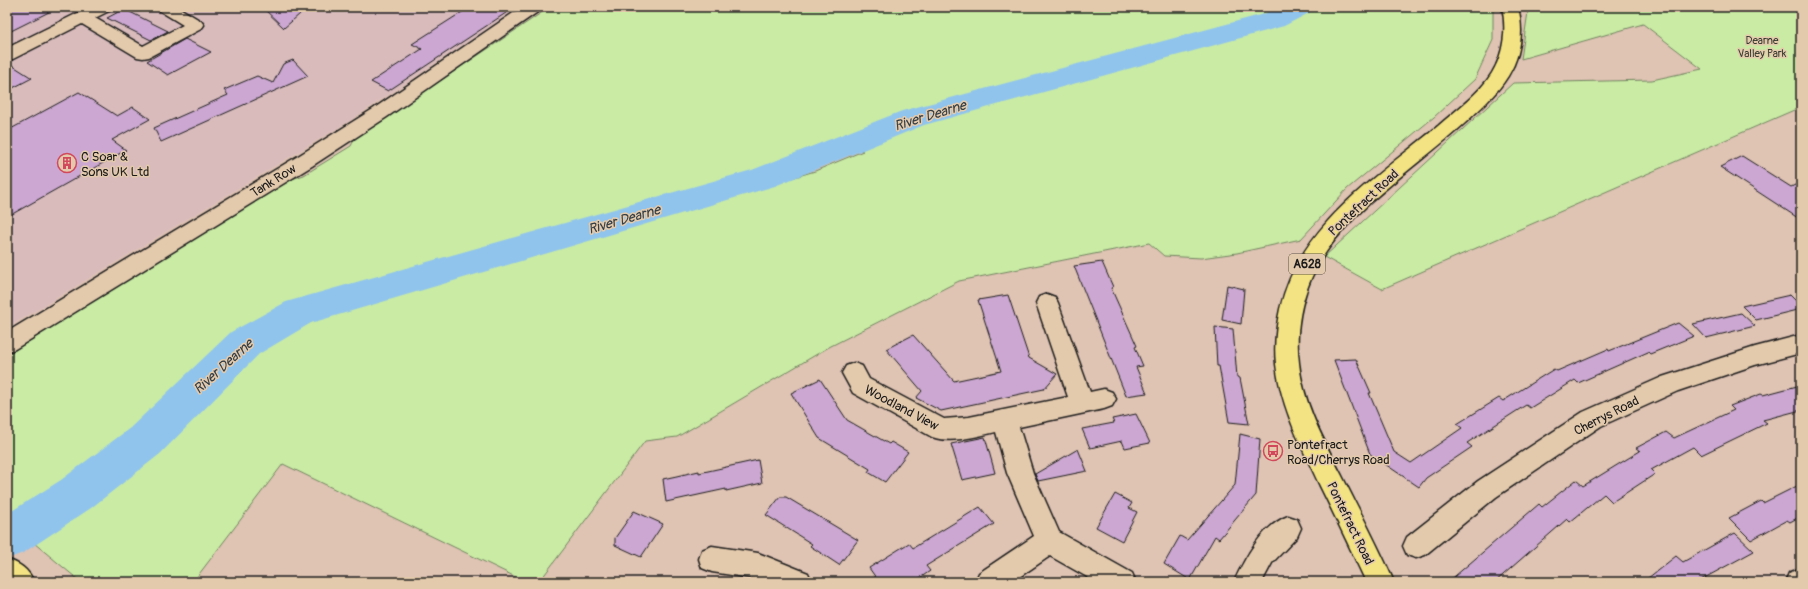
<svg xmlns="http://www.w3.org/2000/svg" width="1808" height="589" viewBox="0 0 1808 589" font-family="Pangolin,sans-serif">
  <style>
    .built { fill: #d9bbbc }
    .green { fill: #c9eba4; stroke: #728460 }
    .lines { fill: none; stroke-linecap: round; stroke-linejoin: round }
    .river { fill: #90c4ed; fill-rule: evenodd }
    .building { fill: #cba7d1; stroke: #1c1c1c }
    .minor-casing { stroke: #1c1c1c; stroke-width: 3 }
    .highway-casing { stroke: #1c1c1c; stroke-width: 3 }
    .minor { fill: #e4caac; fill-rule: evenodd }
    .highway { fill: #f4e382; fill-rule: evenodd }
    .labels { text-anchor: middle; stroke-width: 3; stroke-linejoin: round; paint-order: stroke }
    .far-park-label { font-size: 11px; fill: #363b30; stroke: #e4caac }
    .shield { fill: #e4caac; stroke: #585047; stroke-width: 1 }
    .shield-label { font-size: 12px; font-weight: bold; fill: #1c1c1c }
    .poi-label { font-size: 13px; fill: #1c1c1c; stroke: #e4caac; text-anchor: start }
    .street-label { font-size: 13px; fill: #1c1c1c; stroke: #e4caac }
    .water-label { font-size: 14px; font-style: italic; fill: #333e46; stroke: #e4caac }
  </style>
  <rect width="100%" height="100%" fill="#dfc3b3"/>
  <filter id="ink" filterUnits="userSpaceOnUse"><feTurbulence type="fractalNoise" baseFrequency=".025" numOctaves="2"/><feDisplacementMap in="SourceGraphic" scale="8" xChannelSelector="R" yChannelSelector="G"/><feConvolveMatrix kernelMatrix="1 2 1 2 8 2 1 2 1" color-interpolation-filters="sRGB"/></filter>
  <g filter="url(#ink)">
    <path class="built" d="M7 7H520L351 120 7 328Z"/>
    <path class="green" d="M550 7H1493V40L1475 79 1434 117 1347 189 1301 239 1237 253 1201 258 1164 256 1149 243 959 281 829 347 677 437 645 441 539 582H526L283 464 193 582H81L28 538 145 455 249 350 331 313 509 263 815 171 863 151 834 144 761 172 704 189 576 225 296 308 235 340 133 438 64 496 7 525V355L283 182 304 175 351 146 355 138Z
      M1526 7H1801V107L1382 289 1324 257 1513 83 1652 80 1702 69 1643 24 1521 59 1528 12Z"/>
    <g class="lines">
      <path class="river" d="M1277 7H1313L1309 13 1284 26 924 125 775 186 311 323 259 354 160 454 91 508 23 553 7 559V514L61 480 130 428 231 332 286 302 752 170 902 111 1264 14Z"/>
    </g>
    <path class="building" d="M7 7H59L7 33Z
      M262 7H308L284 28Z
      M470 7H515L388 91 371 82 422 49 412 44Z
      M124 9 168 31 151 40 107 18Z
      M185 39 211 52 168 75 147 61Z
      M293 60 308 76 161 142 154 128 228 95 224 90 257 76 273 83 283 64Z
      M7 62 32 78 7 91Z
      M79 92 117 116 133 107 150 119 112 140 126 150 7 217V131Z
      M1742 156 1791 187 1801 182V220L1720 167Z
      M1102 262 1113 287 1111 288 1137 346 1135 347 1143 366 1136 367 1147 393 1126 396 1074 266Z
      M1227 285 1244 289 1241 324 1222 320Z
      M1008 295 1029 358 1057 374 1044 389 941 411 916 398 922 391 886 349 913 335 954 381 1001 371 978 300Z
      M1790 295 1801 306V309L1756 320 1742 306Z
      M1741 313 1755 326 1706 338 1693 324Z
      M1678 323 1694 336 1650 354 1648 352 1578 383 1575 380 1530 408 1526 405 1467 443 1472 447 1426 478 1419 487 1370 454 1334 360 1356 359 1371 393H1369L1394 452 1411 463 1462 428 1457 424 1499 398 1503 401 1554 369 1557 371 1608 349 1609 351Z
      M1215 327 1233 329 1237 377 1240 378 1249 424 1229 422 1219 366H1217Z
      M820 379 847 420 889 444 891 442 908 452 885 482 868 472 870 469 819 438 791 393Z
      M1801 385V410L1763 420 1767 423 1701 455 1693 447 1651 470 1655 474 1612 502 1604 494 1570 522 1567 519 1495 582H1448L1539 504 1542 507 1576 480 1583 486 1640 451 1636 448 1666 432 1674 438 1734 410 1730 406 1761 394 1763 395Z
      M1136 414 1150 443 1125 448 1122 441 1090 448 1082 429 1114 423 1112 419Z
      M1240 434 1260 439 1256 495 1219 539 1215 536 1190 580 1164 564 1180 536 1187 540 1235 485Z
      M985 437 995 473 962 480 951 444Z
      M1078 449 1087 471 1038 481 1035 474Z
      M758 460 762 483 726 491V489L666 502 663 479 699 471V473Z
      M1801 484V516L1790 522 1787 520 1751 540 1729 518 1761 501 1763 503Z
      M1115 494 1132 503 1129 508 1137 512 1122 541 1096 527Z
      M780 497H786L858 540 839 565 810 546 812 544 766 515Z
      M980 507 994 524 926 566 930 571 914 582H879L869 568 909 543 913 548Z
      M634 511 663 524 641 557 615 545V538Z
      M1735 533 1754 551 1697 582H1643L1676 556 1683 562Z"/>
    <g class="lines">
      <g class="minor-casing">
        <path id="minor" d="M90 7H111L109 11 95 18 143 46 183 25 160 11 158 7H178L201 21 204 25 201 29 149 57 143 58 137 57 82 24 13 59 7 60V48Z
          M522 7H541L539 11 387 117 312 166 15 349 7 352V332L298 156 373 109Z
          M1047 294 1055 297 1058 303 1090 392 1104 389 1112 392 1116 399 1112 406 1104 409 1019 427 1033 473 1059 532 1132 573 1136 582H1096L1050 556 1012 582H975L979 573 1034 536 1007 473 996 432C977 436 952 444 932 437L853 393 842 373 846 366 854 363 862 366 869 379 944 419 969 417 1068 397 1036 303 1039 297Z
          M1801 335V353L1755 365 1678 391 1601 426 1496 497 1425 555 1416 558 1407 555 1403 546 1407 537 1478 481 1583 412 1662 377 1755 347Z
          M1288 516 1297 519 1301 528 1297 537 1272 563 1262 582H1234C1245 558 1262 526 1288 516Z
          M712 546 758 553 808 573 812 582H766L757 579 712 572 702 568 699 559 702 550Z
          M1801 568V582H1785L1789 573Z"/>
      </g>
      <g class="highway-casing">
        <path id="highway" d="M1502 7H1518C1524 31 1521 55 1508 76 1496 95 1480 109 1464 124 1421 163 1358 204 1326 252 1304 283 1294 325 1299 363 1303 403 1323 439 1341 474 1359 510 1378 545 1394 582H1366C1351 550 1336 518 1320 486 1302 447 1281 408 1276 364 1274 346 1276 327 1280 309 1299 225 1376 178 1438 126 1456 110 1479 94 1492 73 1504 53 1507 29 1502 7Z
          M7 559C20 564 28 569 34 582H7Z"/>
      </g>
      <use href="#minor" class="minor"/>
      <use href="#highway" class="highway"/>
    </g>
  </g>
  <defs>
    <g id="building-ring" transform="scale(1)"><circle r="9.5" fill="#e4caac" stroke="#d1495b" stroke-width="1.5"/><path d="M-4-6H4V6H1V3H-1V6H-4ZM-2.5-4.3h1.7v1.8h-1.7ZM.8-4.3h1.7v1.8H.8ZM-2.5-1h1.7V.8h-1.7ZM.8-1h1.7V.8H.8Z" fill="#d1495b"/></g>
    <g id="bus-ring" transform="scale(1)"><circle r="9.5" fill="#e4caac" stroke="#d1495b" stroke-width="1.5"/><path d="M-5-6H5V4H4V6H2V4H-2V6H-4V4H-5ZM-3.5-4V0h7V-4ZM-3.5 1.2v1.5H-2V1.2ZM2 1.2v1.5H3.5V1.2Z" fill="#d1495b"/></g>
  </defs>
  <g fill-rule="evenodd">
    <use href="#building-ring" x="67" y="163"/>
    <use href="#bus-ring" x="1273" y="451"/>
  </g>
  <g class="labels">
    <g class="far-park-label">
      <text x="1762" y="44">Dearne<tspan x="1762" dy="13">Valley Park</tspan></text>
    </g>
    <rect class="shield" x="1289" y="254" width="36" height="20" rx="3"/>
    <g class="shield-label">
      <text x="1307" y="268">A628</text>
    </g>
    <g class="poi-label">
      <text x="81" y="161">C Soar &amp;<tspan x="81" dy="15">Sons UK Ltd</tspan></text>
      <text x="1287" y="449">Pontefract<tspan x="1287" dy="15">Road/Cherrys Road</tspan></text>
    </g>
    <g class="street-label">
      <text transform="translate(273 180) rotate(-32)" y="5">Tank Row</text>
      <text transform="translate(1363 202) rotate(-43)" y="5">Pontefract Road</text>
      <text transform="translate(902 407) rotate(28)" y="5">Woodland View</text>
      <text transform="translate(1606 415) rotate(-27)" y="5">Cherrys Road</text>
      <text transform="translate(1351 523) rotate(64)" y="5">Pontefract Road</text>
    </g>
    <g class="water-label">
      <text transform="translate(930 115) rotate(-17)" y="5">River Dearne</text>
      <text transform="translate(624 219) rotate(-16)" y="5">River Dearne</text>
      <text transform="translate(223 366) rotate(-42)" y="5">River Dearne</text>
    </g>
  </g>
  <rect width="1808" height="589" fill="none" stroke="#e4caac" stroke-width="24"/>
  <rect x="12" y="12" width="1784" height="565" fill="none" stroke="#1c1c1c" stroke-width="1.5" filter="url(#ink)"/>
</svg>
